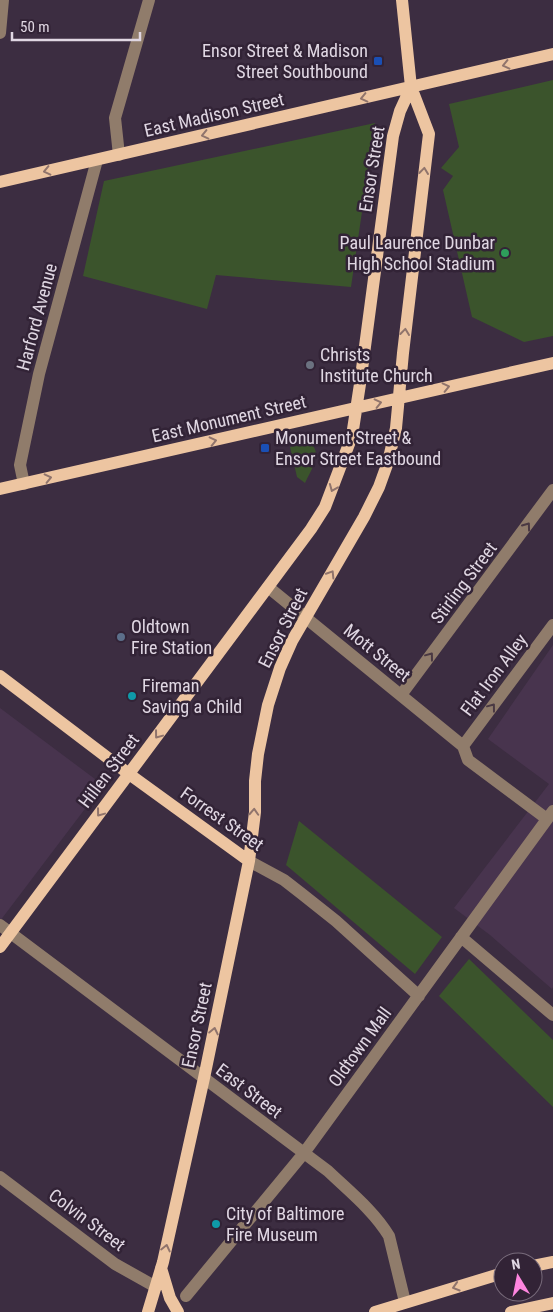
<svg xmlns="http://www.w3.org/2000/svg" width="553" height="1312" viewBox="0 0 553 1312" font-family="'Roboto Condensed',sans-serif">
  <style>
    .built { fill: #48344e }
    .green { fill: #3b542c }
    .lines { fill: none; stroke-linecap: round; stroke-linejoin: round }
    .minor { stroke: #907c6b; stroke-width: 12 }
    .major { stroke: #edc5a1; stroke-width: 12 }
    .oneway { stroke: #90746c }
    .oneway2 { stroke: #4a3943 }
    .transit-dot { fill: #1a4fb4; stroke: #322336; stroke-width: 2 }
    .leisure-dot { fill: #2e9e5b; stroke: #322336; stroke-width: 2 }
    .worship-dot { fill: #6b7280; stroke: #322336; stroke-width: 2 }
    .service-dot { fill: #5c6f8a; stroke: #322336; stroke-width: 2 }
    .culture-dot { fill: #0f9aa8; stroke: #322336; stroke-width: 2 }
    .labels { text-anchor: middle; stroke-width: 5; stroke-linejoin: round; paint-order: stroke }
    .poi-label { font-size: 18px; fill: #e0d7e3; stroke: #322336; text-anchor: start }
    .street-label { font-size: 18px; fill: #e0d7e3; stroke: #322336 }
  </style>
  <rect width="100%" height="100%" fill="#3c2d41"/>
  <path class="built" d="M553 645V987L552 989 490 935 454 908 549 784 488 739Z
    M0 708 103 785 0 921Z"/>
  <path class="green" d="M553 80V336L524 342 472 317 443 190 453 176 441 168 459 147 449 104Z
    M375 123 351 287 216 275 207 309 83 276 104 181Z
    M311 444C323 453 310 472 305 483L297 477 290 447Z
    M299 821 442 937 415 974 286 865Z
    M469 959 553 1040V1107L439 996Z"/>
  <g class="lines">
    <path class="minor" d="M0 33 3 0
      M119 155 115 118 149 0
      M24 484 20 465 39 374 97 160
      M268 587 463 746 468 760 547 819
      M401 695 553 490
      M463 746 553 625
      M249 861 284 880 302 894 336 921 419 996
      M0 925 328 1171C350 1192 374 1211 389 1236L405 1302
      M461 937 553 1015
      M0 1177 115 1264 156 1287
      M186 1296 304 1153 553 811"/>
    <path class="major" d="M0 182 553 54
      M0 489 553 363
      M0 676 129 774 249 861
      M0 947 311 529 325 507 352 436 360 384 393 136 400 111 411 87
      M533 1266 553 1262
      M161 1268 170 1298 178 1312
      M148 1312 163 1262 204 1078 249 861 255 812V781L258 754 268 705 280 668 292 641 364 517 379 487 388 462 396 428 403 353 429 134 411 87 402 0
      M375 1312 503 1273
      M511 1312 553 1303"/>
  </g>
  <defs><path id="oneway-chevron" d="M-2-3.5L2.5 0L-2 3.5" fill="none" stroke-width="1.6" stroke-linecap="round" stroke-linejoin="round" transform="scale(1.25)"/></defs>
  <g class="oneway">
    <use href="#oneway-chevron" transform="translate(506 65) rotate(167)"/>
    <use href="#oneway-chevron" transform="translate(364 98) rotate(167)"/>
    <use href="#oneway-chevron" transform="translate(205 135) rotate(167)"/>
    <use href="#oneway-chevron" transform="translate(47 171) rotate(167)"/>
    <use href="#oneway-chevron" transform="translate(424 171) rotate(-83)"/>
    <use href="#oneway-chevron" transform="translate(405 332) rotate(-83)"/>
    <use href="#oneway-chevron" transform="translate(446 387) rotate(-13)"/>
    <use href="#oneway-chevron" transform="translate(378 403) rotate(-13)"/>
    <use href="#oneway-chevron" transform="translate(213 441) rotate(-13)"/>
    <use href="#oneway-chevron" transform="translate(48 478) rotate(-13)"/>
    <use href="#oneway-chevron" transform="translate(333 488) rotate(112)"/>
    <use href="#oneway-chevron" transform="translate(331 574) rotate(-58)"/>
    <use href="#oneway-chevron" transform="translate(158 735) rotate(127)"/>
    <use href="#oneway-chevron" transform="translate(254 812) rotate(-87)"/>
    <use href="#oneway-chevron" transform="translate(100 813) rotate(127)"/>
    <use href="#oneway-chevron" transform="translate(214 1031) rotate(-78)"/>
    <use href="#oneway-chevron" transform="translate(166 1248) rotate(-77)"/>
    <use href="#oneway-chevron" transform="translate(456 1287) rotate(163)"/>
  </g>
  <g class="oneway2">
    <use href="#oneway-chevron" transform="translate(527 526) rotate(-54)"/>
    <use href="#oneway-chevron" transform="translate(430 656) rotate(-53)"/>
    <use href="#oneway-chevron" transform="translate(492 707) rotate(-53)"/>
  </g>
  <g class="transit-dot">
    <rect x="373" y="56" width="10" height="10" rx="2.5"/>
    <rect x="260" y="443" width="10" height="10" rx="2.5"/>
  </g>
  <circle class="leisure-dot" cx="505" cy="253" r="5"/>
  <circle class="worship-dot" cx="310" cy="365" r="5"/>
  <circle class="service-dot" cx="121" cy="637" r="5"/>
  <g class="culture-dot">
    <circle cx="132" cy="696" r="5"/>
    <circle cx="216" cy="1224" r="5"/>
  </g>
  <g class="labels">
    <g class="poi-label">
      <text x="368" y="57" text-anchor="end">Ensor Street &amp; Madison<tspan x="368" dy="21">Street Southbound</tspan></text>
      <text x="495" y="249" text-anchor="end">Paul Laurence Dunbar<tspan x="495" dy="21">High School Stadium</tspan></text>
      <text x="320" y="361">Christs<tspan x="320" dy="21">Institute Church</tspan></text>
      <text x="275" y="444">Monument Street &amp;<tspan x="275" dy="21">Ensor Street Eastbound</tspan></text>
      <text x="131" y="633">Oldtown<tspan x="131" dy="21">Fire Station</tspan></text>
      <text x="142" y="692">Fireman<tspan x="142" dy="21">Saving a Child</tspan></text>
      <text x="226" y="1220">City of Baltimore<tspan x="226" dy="21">Fire Museum</tspan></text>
    </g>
    <g class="street-label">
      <text transform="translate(214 115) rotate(-13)" y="6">East Madison Street</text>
      <text transform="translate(372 169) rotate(-81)" y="6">Ensor Street</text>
      <text transform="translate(37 317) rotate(-75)" y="6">Harford Avenue</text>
      <text transform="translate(229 419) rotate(-13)" y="6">East Monument Street</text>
      <text transform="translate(464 583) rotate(-53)" y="6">Stirling Street</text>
      <text transform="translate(283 628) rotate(-63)" y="6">Ensor Street</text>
      <text transform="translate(377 653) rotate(39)" y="6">Mott Street</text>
      <text transform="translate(494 675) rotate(-53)" y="6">Flat Iron Alley</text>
      <text transform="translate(109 771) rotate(-53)" y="6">Hillen Street</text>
      <text transform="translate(222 819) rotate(35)" y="6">Forrest Street</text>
      <text transform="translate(197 1025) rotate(-78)" y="6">Ensor Street</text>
      <text transform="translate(360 1047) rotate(-54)" y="6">Oldtown Mall</text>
      <text transform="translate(249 1091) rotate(37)" y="6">East Street</text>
      <text transform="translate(87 1220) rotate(37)" y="6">Colvin Street</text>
    </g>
  </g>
  <g transform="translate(518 1277) rotate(350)"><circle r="24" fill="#322336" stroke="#786b7b"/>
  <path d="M0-4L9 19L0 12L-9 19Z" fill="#fe85df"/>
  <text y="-8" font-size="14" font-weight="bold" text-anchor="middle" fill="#e0d7e3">N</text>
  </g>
  <path d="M12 32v8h128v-8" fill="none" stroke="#e0d7e3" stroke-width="2.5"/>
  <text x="20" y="32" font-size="15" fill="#e0d7e3" stroke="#322336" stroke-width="4" paint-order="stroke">50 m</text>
</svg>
